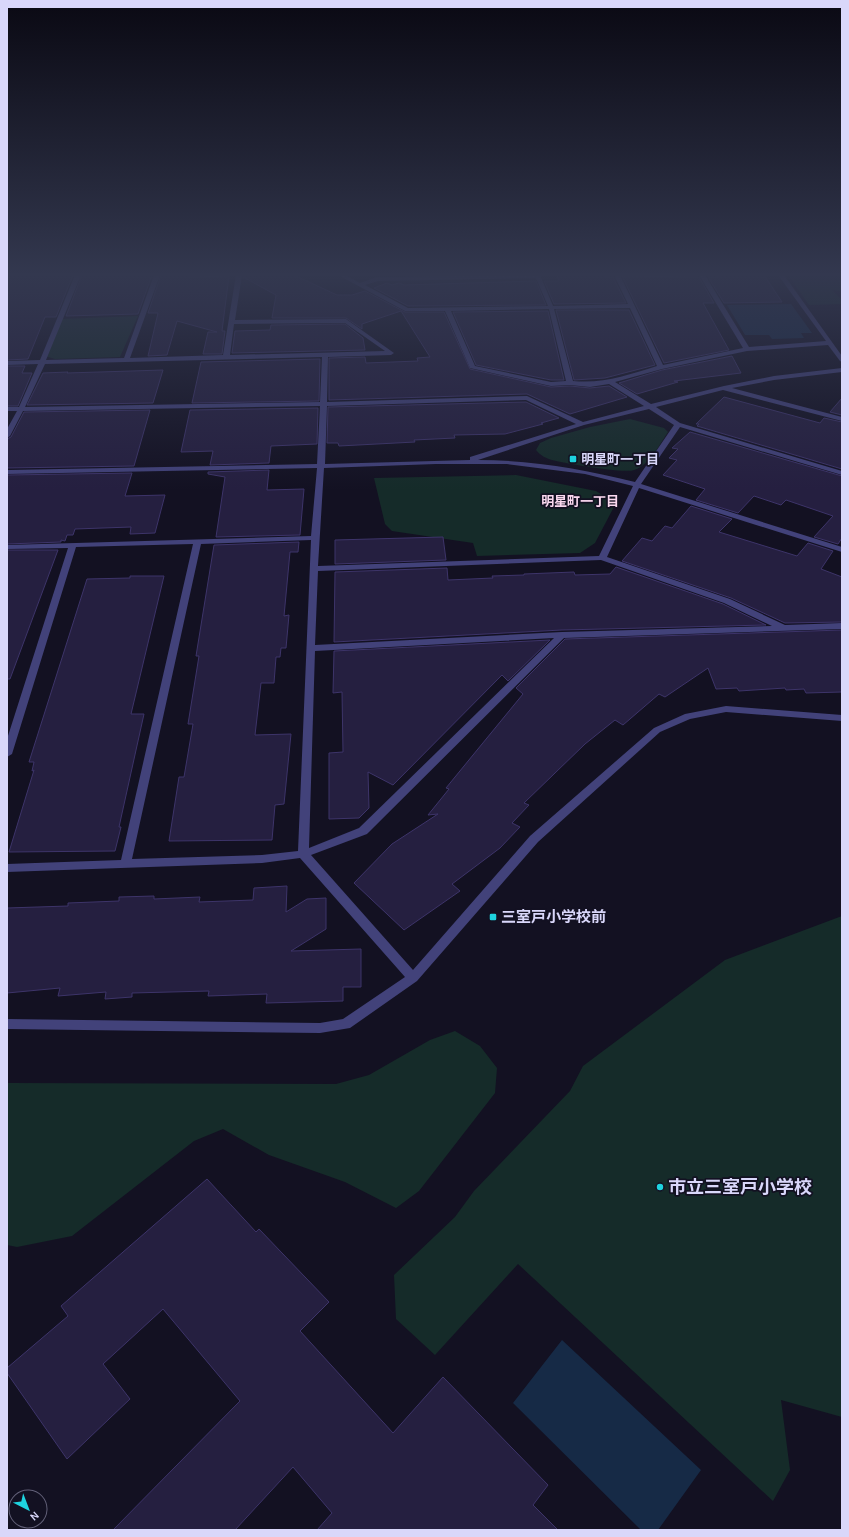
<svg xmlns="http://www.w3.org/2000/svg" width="849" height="1537" viewBox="0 0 849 1537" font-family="Karla,'Noto Sans JP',sans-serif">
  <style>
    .green { fill: #152b29 }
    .water { fill: #162a46 }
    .building { fill: #251f40; stroke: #3d3469 }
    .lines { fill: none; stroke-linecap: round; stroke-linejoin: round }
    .minor { fill: #42427a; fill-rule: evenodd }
    .poi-dot { fill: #1ed3df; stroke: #131122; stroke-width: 1.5 }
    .labels { text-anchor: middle; stroke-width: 3.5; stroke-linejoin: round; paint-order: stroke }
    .far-poi-label { font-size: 13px; font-weight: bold; fill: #d9d7fa; stroke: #131122; text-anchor: start }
    .far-neighbourhood-label { font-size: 13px; font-weight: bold; fill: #fad8ef; stroke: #131122 }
    .poi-label { font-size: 15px; font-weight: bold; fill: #d9d7fa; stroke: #131122; text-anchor: start }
    .near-poi-label { font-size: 18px; font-weight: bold; fill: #d9d7fa; stroke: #131122; text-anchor: start }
  </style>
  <rect width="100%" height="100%" fill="#131122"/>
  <path class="green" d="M788 275H842V291L832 290 842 300V304L809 305Z
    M138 316 120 357 55 359 45 356 60 319Z
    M630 419 664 428 668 432C659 445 650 465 634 470 623 474 564 463 552 460 545 458 540 455 536 450L540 443 551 438 590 427Z
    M516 475 596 491 616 503 595 543 580 553 477 556 473 543 392 531 385 524 374 478Z
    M842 916V1417L781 1400 790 1470 773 1501 518 1264 435 1355 396 1319 394 1275 455 1217 474 1191 570 1091 583 1066 725 960Z
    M455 1031 480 1046 497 1068 495 1093 419 1191 396 1208 345 1182 269 1155 223 1129 194 1141 72 1236 17 1247 7 1245V1083L336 1084 369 1075 430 1040Z"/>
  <path class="water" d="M791 304 812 333H801L804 338 772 339 769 335H745L727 305Z
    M562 1340 701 1470 658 1530H641L513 1403Z"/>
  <path class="building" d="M7 275H73L56 317H45L28 359 7 360Z
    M82 275H152L138 314 66 316Z
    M161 275H191V277L229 276 222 331H225L222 354H203L208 332H217L177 321 167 355 148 356 158 313H148Z
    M243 275H294L337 295H352L365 291 405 312H444L470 369 551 387 570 386 590 388 609 386 627 397 570 414 527 394 329 400V358L365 357 366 363 418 361 417 358 430 357 401 311 362 324V329L346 318H272L276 295 243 277Z
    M557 275H605L606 277H613L626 303 554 304 544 281H559Z
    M717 275H764L782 302 724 303 708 277H718Z
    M622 276 699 277 714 303H703L729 350 664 363Z
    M536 281 546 305 408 306 374 288 387 283 392 285 399 283 404 285Z
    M556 310H629L655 365 605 378 574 380Z
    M548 311 564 380H551L476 365 453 312Z
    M345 324 363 338 365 350 232 353 235 331 270 330 271 325Z
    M732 356 741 373 674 381 678 382 637 394 619 383 662 370Z
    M320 359 319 401 192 403 201 362Z
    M7 366H25L22 373H32L18 406H7Z
    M163 370 153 403 27 405 43 373 68 372 67 373Z
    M724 397 820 423 824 418 842 422V469L697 426 699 424H696Z
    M842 398V415L830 412Z
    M526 402 559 418 541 423 543 424 505 434 454 435 455 438 414 440 415 442 339 446 338 443H327L328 407Z
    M318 408 317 444 271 446 269 463 210 465 213 451 181 452 190 410Z
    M150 410 134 466 7 468V439L11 437 24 412Z
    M690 432 842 476V538L838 544 814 537 833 516 786 500 781 505 754 496 738 513 696 500 705 489 663 475 677 460 669 458 678 449 672 448Z
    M269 470 267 490 304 489 300 535 216 537 225 477 208 474V472Z
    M132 473 125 496 165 495 155 533 130 534 131 527 75 529 73 535H67L65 541 61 540V542L7 544V475Z
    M691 506 732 519 719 532 797 556 808 543 833 551 821 569 842 577V622L785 623 731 598 622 561 642 538 652 541 665 526 672 528Z
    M443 537 446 560 335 564V540Z
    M299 542 298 552H290L284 616 289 615 286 648H281L280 657H276L274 683H261L255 735 291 734 284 804 275 805 272 840 169 841 179 777H184L193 724H188L199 656H196L214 545Z
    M7 550H58L10 679H7Z
    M616 567 723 604 766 625 562 630 334 642 335 572 447 568 448 580 493 578 492 576 524 575V574L574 572 575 575 610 574Z
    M130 576H164L131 714H144L119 827H121L115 851 9 852 34 770 32 771 34 762H29L87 579 130 578Z
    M842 630V692L806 693 804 689 786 690 785 688 739 691 737 688 716 689 708 668 665 697 659 694 623 725 615 720 585 744 524 803 529 805 512 823 520 827 500 848 452 884 460 891 404 930 354 883 392 844 438 814 428 815 449 789 446 788 523 694 516 688 565 639Z
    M550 640 508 681 502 675 393 785 368 772 369 808 359 818 329 819V753L343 752 342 692 333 693 334 651Z
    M287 886 286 912 307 899 326 898V929L291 951 361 949V987H343V1001L266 1003 267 994 208 996 209 991 132 993V997L105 999 106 992 58 996 60 988 7 993V908L68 906V903L119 901V897L154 896V899L200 897 199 902 253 900 254 888Z
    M207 1179 256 1232 259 1229 329 1302 300 1331 393 1433 443 1377 548 1485 533 1505 558 1530H317L332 1513 293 1467 235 1530H113L240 1401 163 1309 103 1364 130 1399 67 1459 7 1373V1368L68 1316 61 1306Z"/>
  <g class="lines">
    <path class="minor" d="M75 275H81L46 360 124 358 154 275H160L130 358 223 355 236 275H242L235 320 346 319 394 353 391 355 328 357 327 402 527 396 583 422 644 406 609 384 590 387 570 385 551 386 470 368 445 311H405L338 275H345L360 283 377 277 540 275 553 306 628 304 614 275H620L663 365 743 348 699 275H705L749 347 826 341 778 275H784L842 356V362L840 361 828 345 747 351 662 369 615 382 651 404 724 386 774 376 842 368V372L774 380 732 388 842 417V421L723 390 656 407 680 423 842 471V475L680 427 641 484 842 547V552L639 488 607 557 730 599 785 625 842 623V629L564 638 367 834 311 855 413 970 530 836 654 728 685 714 726 706 842 715V721L726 712 690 719 660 732 538 842 417 981 350 1028 320 1033 7 1029V1019L320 1023 343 1019 405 977 300 858 262 863 7 872V864L121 860 193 544 76 547 12 754 7 757V739L68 548 7 549V545L311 536 317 468 7 474V470L317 464 320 406 23 411 10 436 7 438V429L17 411H7V407H19L38 364 7 365V361L40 360ZM536 278 548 306 408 308 365 285 378 281ZM630 308 657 366C628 375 603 384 573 381L554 309ZM549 309 566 381 551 382 475 366 451 311ZM345 323 385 351 230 355 234 324ZM322 357 320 402 25 407 45 364ZM526 400 576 424 470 457V460L325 464 327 406ZM649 409 674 425 635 482C583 469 532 460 478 460L584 425ZM436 464H507L585 474 633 486 599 556 318 566 324 468ZM311 540 298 851 262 855 132 859 201 544ZM601 560 724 603 772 626 562 632 315 645 318 571ZM554 638 359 828 309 848 315 651Z"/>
  </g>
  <linearGradient id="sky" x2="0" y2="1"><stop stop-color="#0a0913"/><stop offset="0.56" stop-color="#33384f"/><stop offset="1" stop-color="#33384f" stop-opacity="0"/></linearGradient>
  <rect width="849" height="490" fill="url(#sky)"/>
  <g class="poi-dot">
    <rect x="569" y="455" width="8" height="8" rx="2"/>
    <rect x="489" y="913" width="8" height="8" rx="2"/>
    <circle cx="660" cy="1187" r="4"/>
  </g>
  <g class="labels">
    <g class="far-poi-label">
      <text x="581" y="464">明星町一丁目</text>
    </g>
    <g class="far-neighbourhood-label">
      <text x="580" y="506">明星町一丁目</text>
    </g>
    <g class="poi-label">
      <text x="501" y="922">三室戸小学校前</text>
    </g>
    <g class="near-poi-label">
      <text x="668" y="1193">市立三室戸小学校</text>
    </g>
  </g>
  <rect width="849" height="1537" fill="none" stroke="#d9d7fa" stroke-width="16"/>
  <g transform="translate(28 1509) rotate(138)"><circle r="19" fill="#131122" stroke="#626078"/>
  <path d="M0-3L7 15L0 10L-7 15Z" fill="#1ed3df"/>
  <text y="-6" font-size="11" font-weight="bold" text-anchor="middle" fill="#d9d7fa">N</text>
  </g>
</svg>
